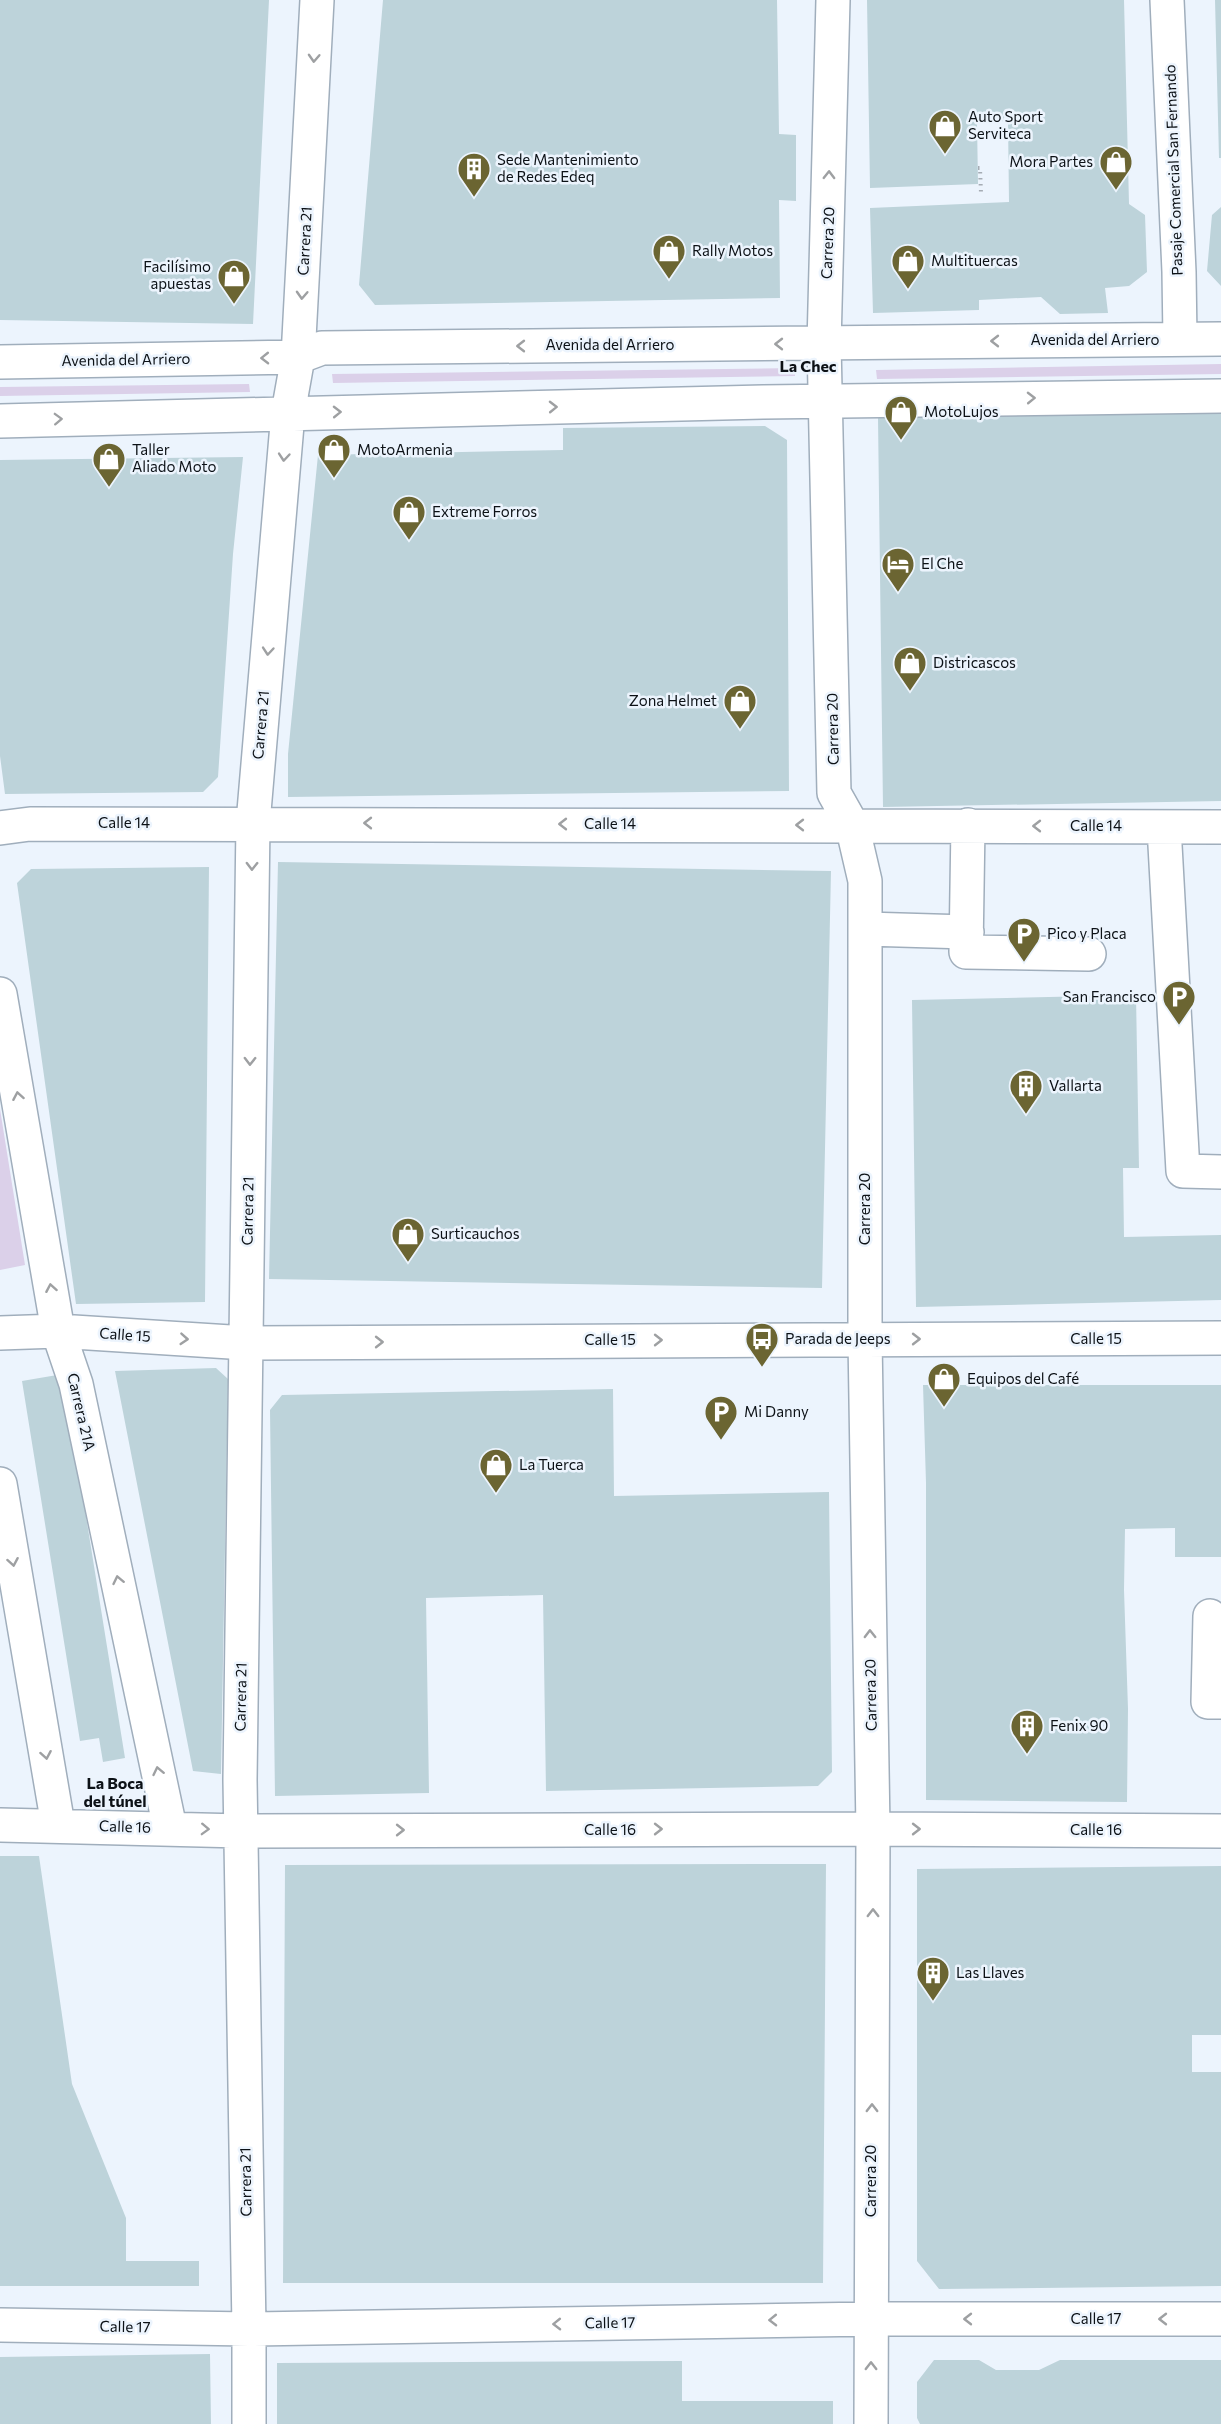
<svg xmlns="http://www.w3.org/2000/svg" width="1221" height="2424" viewBox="0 0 1221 2424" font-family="Commissioner,sans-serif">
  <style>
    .green { fill: #dbd0e9 }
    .building { fill: #bdd3da }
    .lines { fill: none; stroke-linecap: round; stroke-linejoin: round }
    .minor-casing { stroke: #a0aebc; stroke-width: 36 }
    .path { stroke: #a5acb4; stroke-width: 4; stroke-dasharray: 1.5 4.5; stroke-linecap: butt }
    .minor { stroke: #fff; stroke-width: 33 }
    .oneway { stroke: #9ea0a2 }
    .labels { text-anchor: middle; stroke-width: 5; stroke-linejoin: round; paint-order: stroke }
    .poi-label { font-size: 15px; fill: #0c1116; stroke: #ecf4fd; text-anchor: start }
    .street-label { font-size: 15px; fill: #0c1116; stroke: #ecf4fd }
    .neighbourhood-label { font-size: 16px; font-weight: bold; fill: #0c1116; stroke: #ecf4fd }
  </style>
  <rect width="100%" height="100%" fill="#ecf4fd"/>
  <path class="green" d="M1221 364V374L877 379 876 370Z
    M795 368V376L333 383 332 374Z
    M249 384 250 392 0 396V387Z
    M0 1109 25 1265 0 1270Z"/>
  <path class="building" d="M0 0H269L253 324 0 320Z
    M383 0H777L779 134 796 135V201L779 200 780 298 375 305 359 285Z
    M867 0H1124L1129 204 1145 215 1147 272 1129 286 1105 288 1108 313 1060 314 1041 297 979 300V310L873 313 870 208 1009 202 1008 121 977 122 978 184 870 188Z
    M1215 0H1221V158H1219Z
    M1221 207V286L1207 271 1212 215Z
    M1221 412V801L883 807 878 418Z
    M765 426 787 440 789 791 288 797V754L318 455 563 450V428Z
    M243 457 233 554 218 777 203 792 5 794 0 756V460Z
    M278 862 831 871 822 1288 269 1279Z
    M209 867 205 1302 76 1304 17 883 31 869Z
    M1136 995 1139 1168H1123L1124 1237 1221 1235V1300L916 1307 912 1000Z
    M216 1368 228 1379 221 1774 193 1771 115 1371Z
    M63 1374 125 1758 103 1762 99 1738 80 1741 22 1381Z
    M923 1385H1221V1557H1175V1528L1125 1529 1124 1590 1128 1709 1127 1802 926 1800V1483Z
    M613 1389 614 1496 829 1492 832 1772 818 1786 546 1791 543 1595 426 1598 429 1793 275 1796 270 1410 282 1395Z
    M0 1856H39L72 2084 126 2218V2261H199V2286H0Z
    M826 1864 823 2283H283L285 1865Z
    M1221 1866V2035H1192V2072H1221V2286L939 2289 917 2261V1869Z
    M210 2354 211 2424H0V2357Z
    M934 2360H979L996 2370H1039L1060 2360H1221V2424H920L917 2418V2382Z
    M682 2361V2401H833V2424H277V2363Z"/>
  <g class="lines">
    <g class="minor-casing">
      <path id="minor" d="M833 0 824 344 834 793 852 825 865 881V1339L873 1829 871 2424
        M1167 0 1179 272 1180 339
        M0 362 298 357 322 348 1221 339
        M0 421 763 402 1221 396
        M968 825 966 952 1089 954
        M1164 827 1183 1171 1221 1172
        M0 828 30 824 1221 827
        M866 929 967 932
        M0 994 58 1331 76 1384 170 1828
        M0 1333 58 1331 246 1343 1221 1338
        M0 1484 58 1825
        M1210 1616 1208 1702H1221
        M0 1825 241 1831 873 1829 1221 1831
        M0 2325 249 2329 871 2319H1221
        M249 2424V2329L240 1780 253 823 288 413 298 357 317 0"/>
    </g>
    <path class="path" d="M978 168H980L981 193"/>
    <use href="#minor" class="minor"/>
  </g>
  <defs><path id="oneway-chevron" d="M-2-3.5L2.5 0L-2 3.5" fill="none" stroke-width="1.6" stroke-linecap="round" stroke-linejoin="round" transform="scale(1.5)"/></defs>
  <g class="oneway">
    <use href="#oneway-chevron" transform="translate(314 58) rotate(93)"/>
    <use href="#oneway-chevron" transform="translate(829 175) rotate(-89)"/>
    <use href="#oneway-chevron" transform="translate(302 295) rotate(93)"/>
    <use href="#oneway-chevron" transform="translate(995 341) rotate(180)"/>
    <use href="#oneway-chevron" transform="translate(779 344) rotate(180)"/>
    <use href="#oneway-chevron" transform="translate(521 346) rotate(180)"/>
    <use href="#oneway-chevron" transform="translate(265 358) rotate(179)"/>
    <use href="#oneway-chevron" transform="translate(1031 398) rotate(-1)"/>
    <use href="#oneway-chevron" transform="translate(553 407) rotate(-1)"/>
    <use href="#oneway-chevron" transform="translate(337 412) rotate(-1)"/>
    <use href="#oneway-chevron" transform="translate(58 419) rotate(-2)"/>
    <use href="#oneway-chevron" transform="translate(284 457) rotate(95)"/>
    <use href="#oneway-chevron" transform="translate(268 651) rotate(95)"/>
    <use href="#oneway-chevron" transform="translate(368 823) rotate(-180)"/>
    <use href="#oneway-chevron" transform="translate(563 824) rotate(-180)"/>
    <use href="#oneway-chevron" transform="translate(800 825) rotate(-180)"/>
    <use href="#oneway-chevron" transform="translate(1037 826) rotate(-180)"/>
    <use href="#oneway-chevron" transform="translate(252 866) rotate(91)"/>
    <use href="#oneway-chevron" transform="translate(250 1061) rotate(91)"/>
    <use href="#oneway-chevron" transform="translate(18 1096) rotate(-100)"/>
    <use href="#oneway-chevron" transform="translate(51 1288) rotate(-100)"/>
    <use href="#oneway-chevron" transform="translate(184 1339) rotate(4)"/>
    <use href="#oneway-chevron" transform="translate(916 1339)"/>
    <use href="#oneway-chevron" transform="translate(658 1340)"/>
    <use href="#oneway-chevron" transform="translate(379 1342)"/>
    <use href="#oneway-chevron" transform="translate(13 1562) rotate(80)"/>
    <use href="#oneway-chevron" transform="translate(118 1580) rotate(-102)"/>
    <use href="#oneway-chevron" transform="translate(870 1634) rotate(-91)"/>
    <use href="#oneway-chevron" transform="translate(46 1755) rotate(80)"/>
    <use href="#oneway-chevron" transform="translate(158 1771) rotate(-102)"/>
    <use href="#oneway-chevron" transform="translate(205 1829) rotate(2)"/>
    <use href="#oneway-chevron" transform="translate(658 1829)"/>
    <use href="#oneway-chevron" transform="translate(916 1829)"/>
    <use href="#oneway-chevron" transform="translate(400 1830)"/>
    <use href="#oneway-chevron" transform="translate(873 1913) rotate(-90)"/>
    <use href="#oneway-chevron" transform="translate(872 2108) rotate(-90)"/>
    <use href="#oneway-chevron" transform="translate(968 2319) rotate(180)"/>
    <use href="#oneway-chevron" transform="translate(1163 2319) rotate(180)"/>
    <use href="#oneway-chevron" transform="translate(773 2320) rotate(179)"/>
    <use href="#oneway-chevron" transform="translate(557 2324) rotate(179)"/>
    <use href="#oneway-chevron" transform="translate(871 2366) rotate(-90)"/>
  </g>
  <defs>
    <g id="shop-pin" transform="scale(1.725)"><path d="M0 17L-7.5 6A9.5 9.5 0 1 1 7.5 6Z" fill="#6b6532" stroke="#ecf4fd"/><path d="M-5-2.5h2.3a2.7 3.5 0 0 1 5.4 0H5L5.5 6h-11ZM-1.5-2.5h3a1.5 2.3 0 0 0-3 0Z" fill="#fff"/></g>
    <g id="building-pin" transform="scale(1.725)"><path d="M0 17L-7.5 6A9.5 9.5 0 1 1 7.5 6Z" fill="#6b6532" stroke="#ecf4fd"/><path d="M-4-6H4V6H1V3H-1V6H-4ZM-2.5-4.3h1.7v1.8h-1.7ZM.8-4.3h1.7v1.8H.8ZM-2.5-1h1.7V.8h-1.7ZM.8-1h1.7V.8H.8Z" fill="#fff"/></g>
    <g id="hotel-pin" transform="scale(1.725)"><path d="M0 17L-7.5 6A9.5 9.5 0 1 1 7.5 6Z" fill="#6b6532" stroke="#ecf4fd"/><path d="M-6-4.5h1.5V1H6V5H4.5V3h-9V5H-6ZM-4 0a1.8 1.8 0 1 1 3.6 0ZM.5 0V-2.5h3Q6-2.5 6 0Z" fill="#fff"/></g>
    <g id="parking-pin" transform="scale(1.725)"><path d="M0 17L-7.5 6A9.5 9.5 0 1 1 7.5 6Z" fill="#6b6532" stroke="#ecf4fd"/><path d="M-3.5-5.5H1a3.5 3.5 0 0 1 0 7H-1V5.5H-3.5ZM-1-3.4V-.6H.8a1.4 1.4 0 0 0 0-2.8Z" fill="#fff"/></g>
    <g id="bus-pin" transform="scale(1.725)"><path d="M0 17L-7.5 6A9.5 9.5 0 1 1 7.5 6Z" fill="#6b6532" stroke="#ecf4fd"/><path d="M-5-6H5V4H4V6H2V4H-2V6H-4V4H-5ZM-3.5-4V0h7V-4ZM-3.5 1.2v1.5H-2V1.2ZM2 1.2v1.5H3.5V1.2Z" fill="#fff"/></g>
  </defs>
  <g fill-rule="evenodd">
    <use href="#shop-pin" x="945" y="126"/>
    <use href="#shop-pin" x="1116" y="162"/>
    <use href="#building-pin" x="474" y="169"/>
    <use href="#shop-pin" x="669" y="251"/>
    <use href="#shop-pin" x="908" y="261"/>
    <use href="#shop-pin" x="234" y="276"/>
    <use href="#shop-pin" x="901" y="412"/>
    <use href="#shop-pin" x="334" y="450"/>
    <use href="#shop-pin" x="109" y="459"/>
    <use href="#shop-pin" x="409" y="512"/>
    <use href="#hotel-pin" x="898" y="564"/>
    <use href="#shop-pin" x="910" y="663"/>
    <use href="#shop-pin" x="740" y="701"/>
    <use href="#parking-pin" x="1024" y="934"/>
    <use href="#parking-pin" x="1179" y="997"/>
    <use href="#building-pin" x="1026" y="1086"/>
    <use href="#shop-pin" x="408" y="1234"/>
    <use href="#bus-pin" x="762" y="1339"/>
    <use href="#shop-pin" x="944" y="1379"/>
    <use href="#parking-pin" x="721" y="1412"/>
    <use href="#shop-pin" x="496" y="1465"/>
    <use href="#building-pin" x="1027" y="1726"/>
    <use href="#building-pin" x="933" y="1973"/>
  </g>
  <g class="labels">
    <g class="poi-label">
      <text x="968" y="122">Auto Sport<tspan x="968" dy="17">Serviteca</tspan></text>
      <text x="497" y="165">Sede Mantenimiento<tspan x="497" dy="17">de Redes Edeq</tspan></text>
      <text x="1093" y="167" text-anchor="end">Mora Partes</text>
      <text x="692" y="256">Rally Motos</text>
      <text x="931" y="266">Multituercas</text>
      <text x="211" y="272" text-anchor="end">Facilísimo<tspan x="211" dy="17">apuestas</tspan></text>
      <text x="924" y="417">MotoLujos</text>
      <text x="132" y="455">Taller<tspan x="132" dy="17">Aliado Moto</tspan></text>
      <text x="357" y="455">MotoArmenia</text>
      <text x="432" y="517">Extreme Forros</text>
      <text x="921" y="569">El Che</text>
      <text x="933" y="668">Districascos</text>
      <text x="717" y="706" text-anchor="end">Zona Helmet</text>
      <text x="1047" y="939">Pico y Placa</text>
      <text x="1156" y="1002" text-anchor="end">San Francisco</text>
      <text x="1049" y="1091">Vallarta</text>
      <text x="431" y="1239">Surticauchos</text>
      <text x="785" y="1344">Parada de Jeeps</text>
      <text x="967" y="1384">Equipos del Café</text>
      <text x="744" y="1417">Mi Danny</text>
      <text x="519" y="1470">La Tuerca</text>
      <text x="1050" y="1731">Fenix 90</text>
      <text x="956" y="1978">Las Llaves</text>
    </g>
    <g class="street-label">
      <text transform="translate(1174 170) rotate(-92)" y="5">Pasaje Comercial San Fernando</text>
      <text transform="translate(305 241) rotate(-87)" y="5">Carrera 21</text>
      <text transform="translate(828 243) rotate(-88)" y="5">Carrera 20</text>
      <text x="1095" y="345">Avenida del Arriero</text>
      <text x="610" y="350">Avenida del Arriero</text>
      <text transform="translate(126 360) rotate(-1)" y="5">Avenida del Arriero</text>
      <text transform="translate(261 725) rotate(-85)" y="5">Carrera 21</text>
      <text transform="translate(833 729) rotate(-91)" y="5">Carrera 20</text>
      <text x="124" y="828">Calle 14</text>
      <text x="610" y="829">Calle 14</text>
      <text x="1096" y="831">Calle 14</text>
      <text transform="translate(865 1209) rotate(-90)" y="5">Carrera 20</text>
      <text transform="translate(248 1211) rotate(-89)" y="5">Carrera 21</text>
      <text transform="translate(125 1335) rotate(4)" y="5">Calle 15</text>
      <text x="1096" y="1344">Calle 15</text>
      <text x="610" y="1345">Calle 15</text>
      <text transform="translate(81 1412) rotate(77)" y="5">Carrera 21A</text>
      <text transform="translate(871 1695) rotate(-91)" y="5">Carrera 20</text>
      <text transform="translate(241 1697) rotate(-89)" y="5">Carrera 21</text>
      <text transform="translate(125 1827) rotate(2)" y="5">Calle 16</text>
      <text x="610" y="1835">Calle 16</text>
      <text x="1096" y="1835">Calle 16</text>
      <text transform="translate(871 2181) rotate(-90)" y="5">Carrera 20</text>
      <text transform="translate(246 2182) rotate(-91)" y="5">Carrera 21</text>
      <text x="1096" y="2324">Calle 17</text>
      <text transform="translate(610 2323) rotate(-1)" y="5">Calle 17</text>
      <text transform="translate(125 2327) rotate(1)" y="5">Calle 17</text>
    </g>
    <g class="neighbourhood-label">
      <text x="808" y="372">La Chec</text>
      <text x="115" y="1789">La Boca<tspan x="115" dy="18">del túnel</tspan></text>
    </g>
  </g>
</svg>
